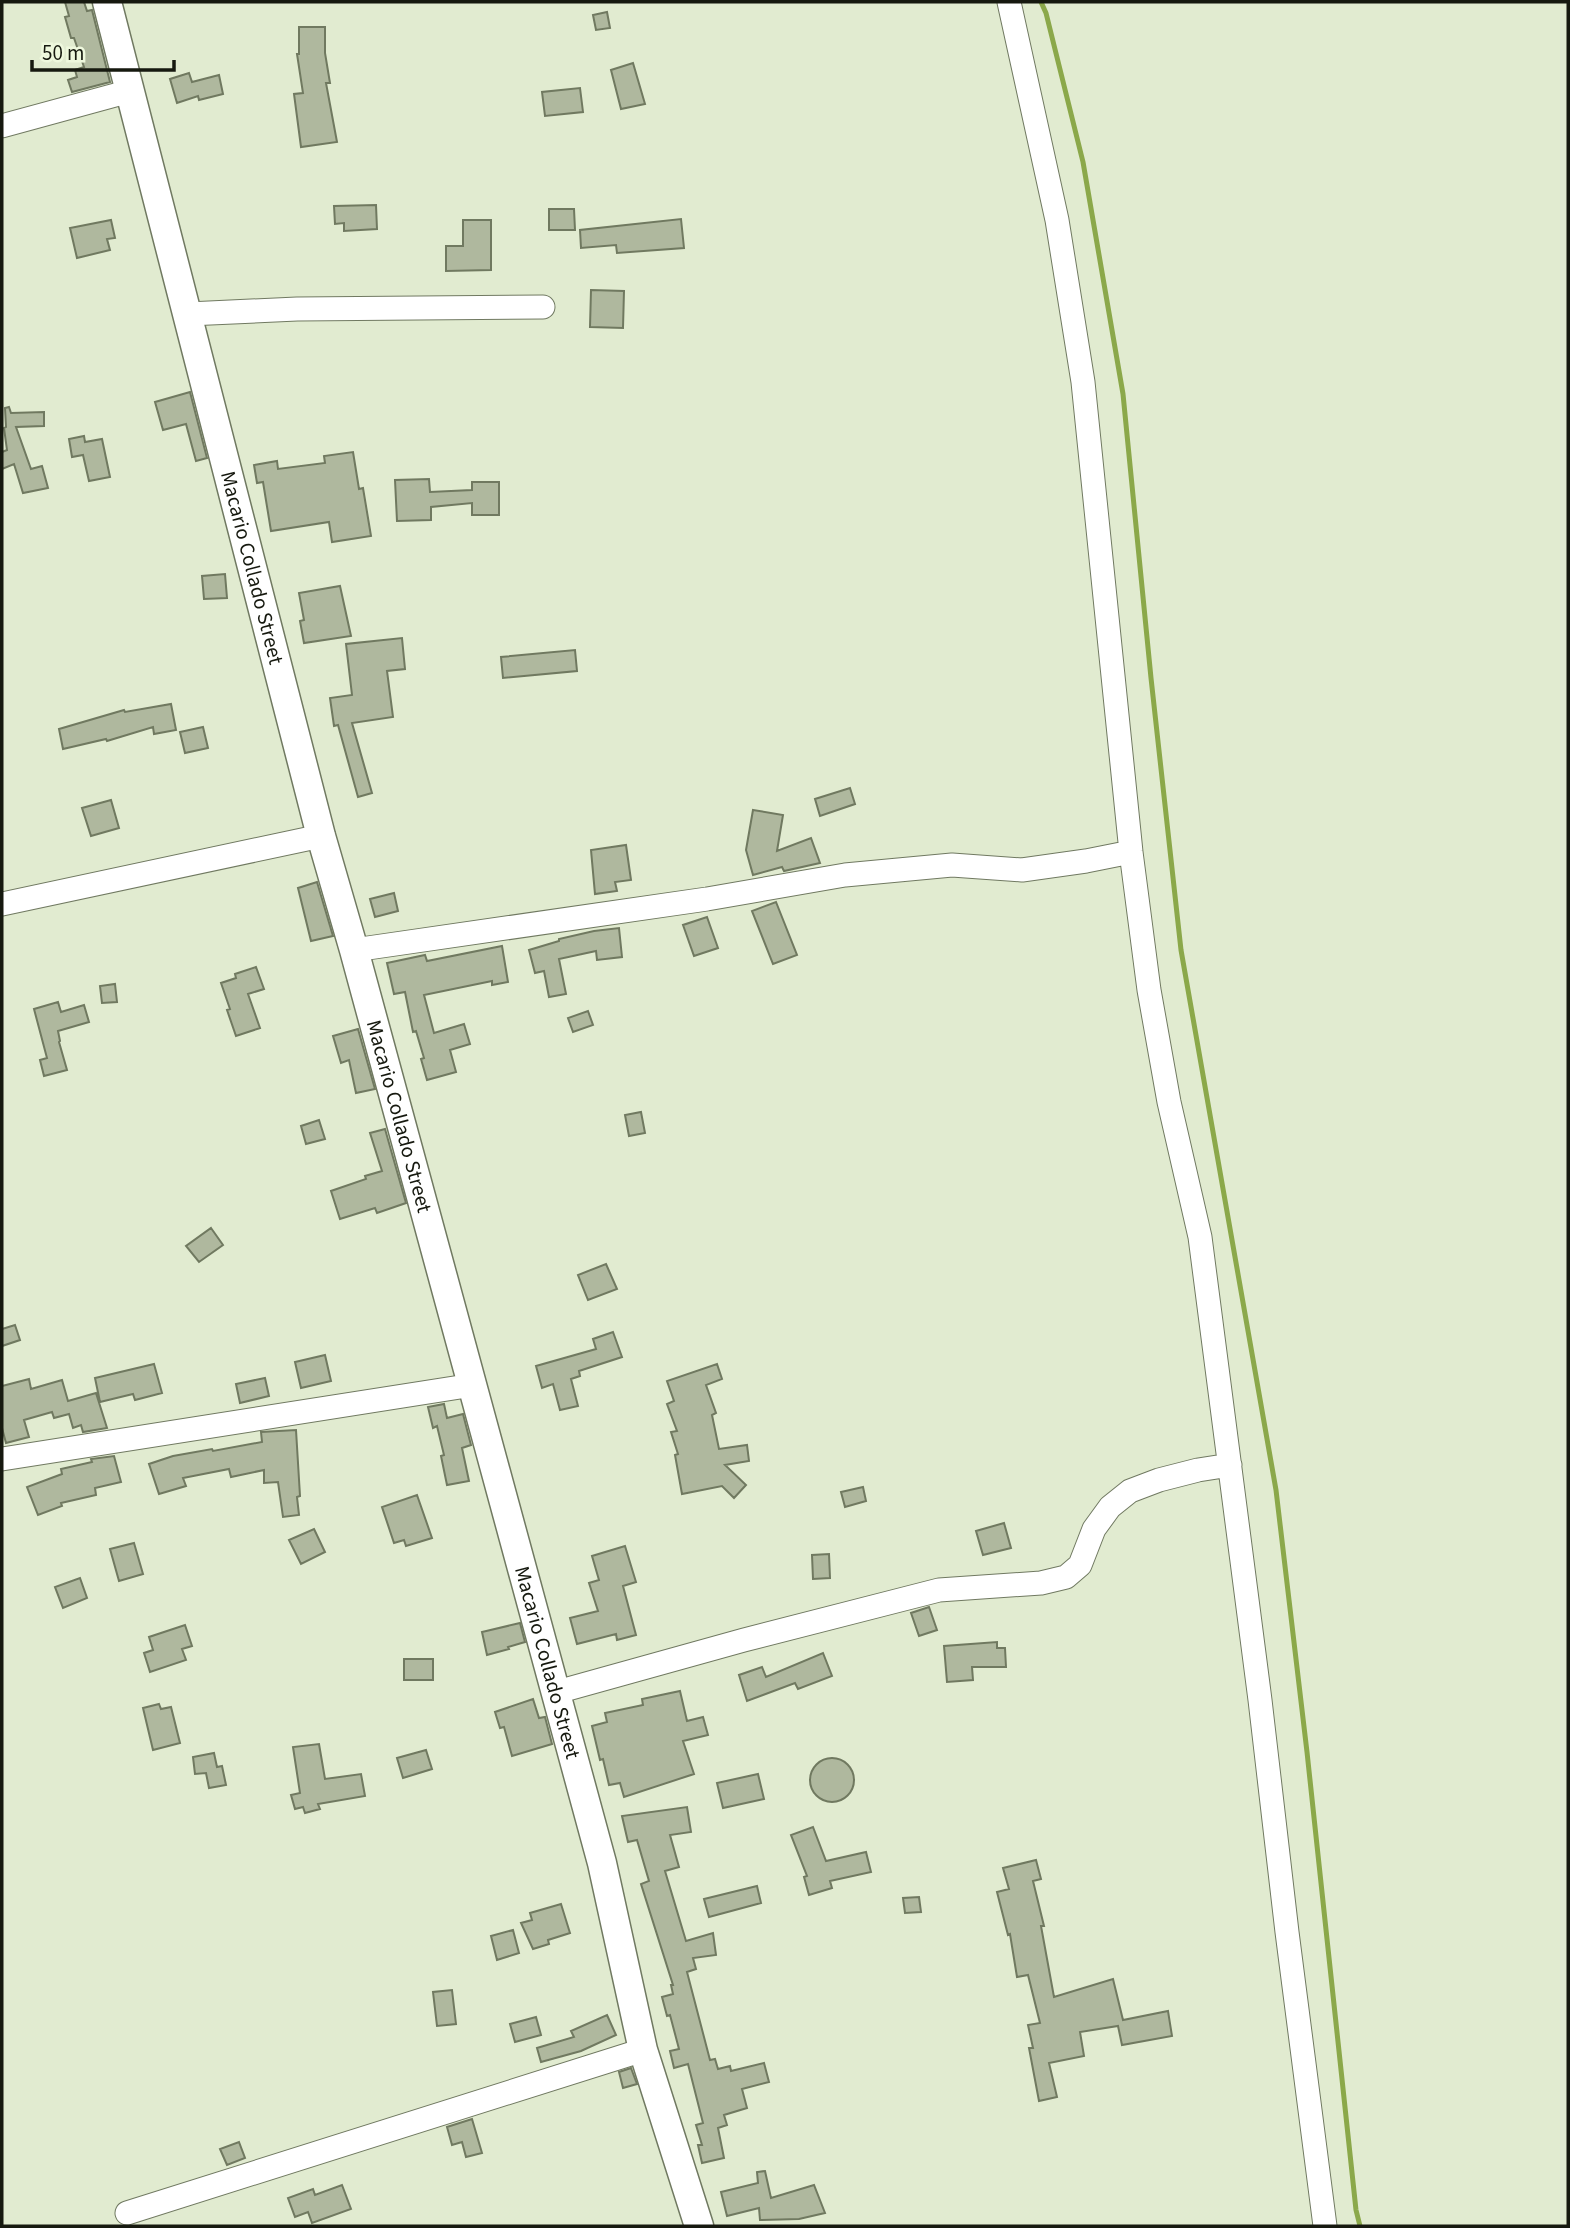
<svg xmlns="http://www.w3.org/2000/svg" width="1570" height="2228" viewBox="0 0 1570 2228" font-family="'Source Sans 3',sans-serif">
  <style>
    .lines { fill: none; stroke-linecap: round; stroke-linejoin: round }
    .stream { stroke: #8ba84a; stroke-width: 5 }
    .building { fill: #afb89e; stroke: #707960; stroke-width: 2 }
    .minor-casing { stroke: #707961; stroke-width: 25 }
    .tertiary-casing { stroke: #707961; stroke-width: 31 }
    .minor { stroke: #fff; stroke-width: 23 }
    .tertiary { stroke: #fff; stroke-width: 28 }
    .labels { text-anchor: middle; stroke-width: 5; stroke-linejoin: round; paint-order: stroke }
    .street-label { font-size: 21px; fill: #16190f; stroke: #eef8dd }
  </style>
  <rect width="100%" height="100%" fill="#e1ebd0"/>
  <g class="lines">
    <path class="stream" d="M1041 2 1046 13 1083 162 1123 394 1151 678 1181 950 1276 1490 1307 1752 1356 2210 1360 2226"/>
  </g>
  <path class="building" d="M65 2H84L87 11 92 10 110 82 72 92 68 80 77 77 75 70 84 67 74 38H71L65 17 69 16Z
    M607 12 610 28 596 30 593 15Z
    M299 27H325V53L330 83H326L337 142 301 147 294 94 303 93 297 54H299Z
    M633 63 645 104 621 109 611 70Z
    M189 73 192 82 219 75 223 94 199 100 198 96 177 103 170 79Z
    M580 88 583 112 545 116 542 92Z
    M376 205 377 229 344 231V223L335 224 334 206Z
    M549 209H574L575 230H549Z
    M681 219 684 248 617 253 616 245 581 248 580 230Z
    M111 220 115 238 107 239 110 250 77 258 70 228Z
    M463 220H491V270L446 271V246H463Z
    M591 290 624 291 623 328 590 327Z
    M190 392 207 458 196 461 186 424 163 430 155 402Z
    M9 407 11 413 44 412V426L16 427 31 469 42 466 48 488 23 493 14 464 2 469V452L7 450 4 428 6 427 5 408Z
    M84 436 85 442 102 439 110 477 89 481 83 455 72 457 69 439Z
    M353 452 359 489 363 488 371 536 332 542 329 522 271 531 263 482 257 483 254 465 277 461 278 469 325 463 324 456Z
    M429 479 430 492 472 490V482H499V515H472V503L431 507V520L397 521 395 480Z
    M225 574 227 598 204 599 202 576Z
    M340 586 351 636 304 643 300 621 304 620 299 593Z
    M402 638 405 669 387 671 393 717 352 723 372 793 358 797 338 725 334 726 330 698 352 695 346 644Z
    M575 650 577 671 503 678 501 657Z
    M171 704 176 730 154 734 153 727 107 741 106 739 63 749 59 729 124 710 125 712Z
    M203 727 208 748 185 753 180 732Z
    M850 788 855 804 820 816 815 799Z
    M111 800 119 828 91 836 82 808Z
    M753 810 783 815 777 851 811 838 820 863 784 871 782 867 753 875 746 850Z
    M626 845 631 880 615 882 617 891 595 894 591 850Z
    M317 882 333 936 311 941 298 888Z
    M394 893 398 911 375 917 370 899Z
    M776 902 797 955 773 964 752 911Z
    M707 917 718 948 694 956 683 925Z
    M619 928 622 957 597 960 596 951 559 959 566 994 549 997 544 971 535 973 529 950 559 941V939L594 931Z
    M502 946 508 982 492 985V981L424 995 434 1033 464 1024 470 1044 450 1050 456 1072 427 1080 421 1059 424 1058 416 1031 413 1032 405 992 394 994 387 963 425 955 427 961Z
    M256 967 264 989 248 994 260 1028 236 1036 227 1010 230 1009 221 983 236 978 235 974Z
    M115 984 117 1002 102 1003 100 986Z
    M58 1002 61 1012 84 1005 89 1022 58 1031 60 1041 59 1042 67 1070 44 1076 40 1060 47 1058 34 1009Z
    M588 1011 593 1025 573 1032 568 1018Z
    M358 1029 375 1089 356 1093 349 1060 341 1063 333 1036Z
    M641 1112 645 1133 629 1136 625 1115Z
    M319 1120 325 1139 306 1144 301 1126Z
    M385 1129 406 1203 377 1213 375 1208 340 1219 331 1191 366 1179 365 1176 382 1171 370 1133Z
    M211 1228 223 1245 199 1262 186 1246Z
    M606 1264 617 1289 588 1300 578 1275Z
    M15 1325 20 1340 2 1346V1329Z
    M613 1332 622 1357 579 1371 580 1376 571 1379 578 1406 560 1410 553 1384 542 1388 536 1366 596 1349 593 1339Z
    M325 1355 331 1381 301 1388 295 1362Z
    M154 1364 162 1393 135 1400 133 1394 100 1402 95 1378Z
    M717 1364 722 1379 706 1385 716 1413 712 1415 719 1449 747 1445 749 1461 725 1465 746 1485 734 1498 722 1486 682 1494 675 1455 678 1454 671 1432 677 1431 667 1404 674 1401 667 1381Z
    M265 1378 269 1396 240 1403 236 1384Z
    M29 1379 31 1389 62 1380 68 1401 96 1393 107 1428 83 1432 81 1425 73 1428 69 1414 54 1418 52 1412 24 1420 29 1437 6 1443 2 1428V1386Z
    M444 1404 447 1418 463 1414 471 1445 462 1448 469 1481 447 1485 441 1456 444 1455 437 1426 433 1428 428 1407Z
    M296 1430 300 1496 297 1497 299 1515 283 1517 278 1482 264 1483V1470L231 1477 229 1469 183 1478 186 1486 159 1494 149 1464 173 1456 212 1449 213 1451 262 1442 261 1432Z
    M114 1456 121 1482 95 1488 96 1495 61 1503 62 1506 38 1515 27 1487 62 1474 61 1469 92 1462 91 1459Z
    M863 1487 866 1501 845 1507 841 1492Z
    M417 1495 432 1538 406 1546 404 1540 394 1543 382 1507Z
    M1004 1523 1011 1548 983 1555 976 1531Z
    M314 1529 325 1552 301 1564 289 1540Z
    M134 1543 143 1574 119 1581 110 1549Z
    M625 1546 636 1582 623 1586 636 1635 617 1640 616 1634 577 1644 570 1618 598 1611 589 1583 599 1580 592 1556Z
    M829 1554 830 1578 813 1579 812 1555Z
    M80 1578 87 1598 63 1608 55 1587Z
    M929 1607 937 1630 919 1636 911 1613Z
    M520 1623 525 1642 508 1647 509 1649 487 1655 482 1632Z
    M185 1625 192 1646 182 1649 186 1660 150 1672 144 1653 153 1650 149 1637Z
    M997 1642V1648H1005L1006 1667H972L973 1680 947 1682 944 1646Z
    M823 1653 832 1676 798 1689 795 1683 747 1701 739 1675 762 1667 766 1677Z
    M404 1659H433V1680H404Z
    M680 1691 687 1721 703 1717 708 1735 683 1741 694 1774 624 1797 620 1783 609 1785 603 1759 600 1760 592 1726 607 1722 605 1713 643 1705 642 1699Z
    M533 1699 539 1718 545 1717 552 1744 512 1756 504 1727 500 1728 495 1712Z
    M159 1704 161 1709 171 1707 180 1743 153 1750 143 1708Z
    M319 1744 325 1779 361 1774 365 1796 318 1804 320 1809 305 1813 303 1807 295 1809 291 1795 300 1793 293 1747Z
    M426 1750 432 1769 403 1778 397 1758Z
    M214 1753 217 1767 222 1766 226 1785 209 1788 206 1773 195 1774 193 1757Z
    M810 1780a22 22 0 1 1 44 0a22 22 0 1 1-44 0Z
    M758 1774 764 1799 723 1808 717 1783Z
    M687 1807 691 1832 670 1835 679 1867 665 1871 686 1941 713 1933 716 1955 693 1958 696 1969 687 1972 710 2060 715 2059 718 2069 730 2066 731 2071 764 2063 769 2082 742 2089 747 2108 724 2115 727 2125 718 2128 724 2158 702 2163 698 2145H702L696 2125 703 2123 688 2064 674 2068 670 2051 679 2049 670 2015 667 2016 662 1997 673 1994 671 1985H673L641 1884 649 1881 637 1840 628 1842 622 1816Z
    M813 1827 826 1861 866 1852 871 1872 830 1881 832 1888 809 1895 804 1877 807 1876 791 1835Z
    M1036 1860 1041 1879 1033 1881 1044 1926H1041L1054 1997 1113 1979 1123 2020 1168 2011 1172 2036 1122 2045 1118 2026 1080 2032 1084 2056 1049 2063 1057 2097 1039 2101 1029 2048H1033L1028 2025 1040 2023 1028 1975 1017 1977 1010 1934 1008 1935 997 1892 1009 1889 1003 1868Z
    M757 1886 761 1903 709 1917 704 1899Z
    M919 1897 921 1912 905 1913 903 1898Z
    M561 1904 570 1933 548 1940 549 1944 533 1949 521 1923 532 1920 530 1913Z
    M513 1930 519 1953 497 1960 491 1936Z
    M452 1990 456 2024 437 2026 433 1992Z
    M607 2015 616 2035 581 2051 541 2062 537 2048 574 2037 571 2031Z
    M536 2017 541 2035 515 2042 510 2024Z
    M631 2068 637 2084 623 2088 619 2072Z
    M472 2119 482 2153 466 2157 462 2142 452 2145 447 2127Z
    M239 2142 245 2158 227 2165 220 2149Z
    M765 2171 771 2198 814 2185 825 2213 799 2219 760 2220 759 2208 727 2216 721 2192 758 2183 757 2172Z
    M342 2185 351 2209 312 2223 308 2212 295 2217 288 2198 313 2189 315 2195Z"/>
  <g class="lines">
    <g class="minor-casing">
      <path id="minor" d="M1009 2 1057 220 1083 382 1131 852 1149 990 1169 1102 1200 1237 1260 1700 1287 1932 1325 2226
        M2 126 130 91
        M188 314 297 309 543 307
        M2 904 321 836
        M354 950 707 899 845 875 952 865 1022 870 1086 861 1131 852
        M2 1459 473 1385
        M557 1692 744 1640 939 1590 1041 1583 1066 1577 1080 1565 1094 1529 1110 1507 1130 1491 1159 1480 1198 1470 1230 1465
        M127 2213 643 2050"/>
    </g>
    <g class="tertiary-casing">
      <g id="tertiary">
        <path id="s1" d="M107 2 321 836 354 950 602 1863 643 2050 699 2226"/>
      </g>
    </g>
    <use href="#minor" class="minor"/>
    <use href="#tertiary" class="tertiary"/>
  </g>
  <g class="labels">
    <g class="street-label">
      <text dy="7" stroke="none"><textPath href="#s1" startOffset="584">Macario Collado Street</textPath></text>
      <text dy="7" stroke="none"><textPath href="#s1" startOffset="1152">Macario Collado Street</textPath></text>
      <text dy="7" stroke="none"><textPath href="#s1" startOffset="1718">Macario Collado Street</textPath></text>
    </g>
  </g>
  <rect width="1570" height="2228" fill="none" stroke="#16190f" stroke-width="7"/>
  <path d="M32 60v10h142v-10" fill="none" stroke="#16190f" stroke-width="3.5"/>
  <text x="42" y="60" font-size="21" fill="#16190f" stroke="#eef8dd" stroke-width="5" paint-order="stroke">50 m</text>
</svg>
